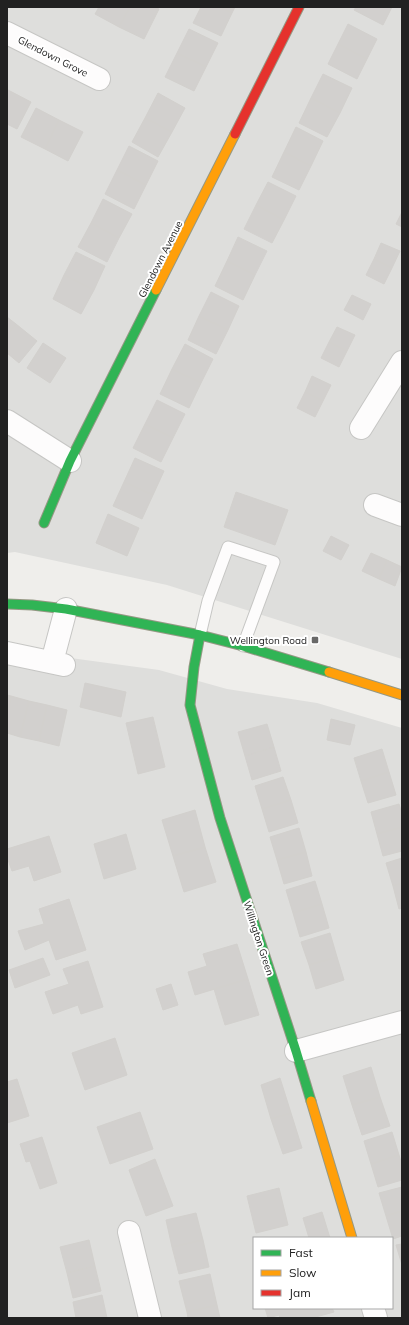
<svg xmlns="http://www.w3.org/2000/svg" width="409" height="1325" viewBox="0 0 409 1325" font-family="Mulish,sans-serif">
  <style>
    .residential { fill: #dededc; fill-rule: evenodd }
    .building { fill: #d2d0ce; stroke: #d2d0cd }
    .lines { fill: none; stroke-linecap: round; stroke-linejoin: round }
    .lane-casing { stroke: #c6c6c4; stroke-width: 13 }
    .street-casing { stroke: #c6c6c4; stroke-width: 24 }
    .fast-casing { stroke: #959884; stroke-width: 11 }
    .slow-casing { stroke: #959884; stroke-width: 11 }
    .jam-casing { stroke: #959884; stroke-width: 11 }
    .lane { stroke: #fdfcfc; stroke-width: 11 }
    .street { stroke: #fdfcfc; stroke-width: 22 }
    .fast { stroke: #30b455; stroke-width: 9 }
    .slow { stroke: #ff9f0a; stroke-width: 9 }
    .jam { stroke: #e5322d; stroke-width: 9 }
    .poi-dot { fill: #696968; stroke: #fff; stroke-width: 1.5 }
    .labels { text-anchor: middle; stroke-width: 4; stroke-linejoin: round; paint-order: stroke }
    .street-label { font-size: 10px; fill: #212121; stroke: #fff }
    .poi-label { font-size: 10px; fill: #212121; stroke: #fff; text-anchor: end }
  </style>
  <rect width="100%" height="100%" fill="#efeeeb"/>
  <path class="residential" d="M7 7H402V659L167 585 15 552 7 553Z
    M7 645 41 654 159 670 227 689 317 703 402 728V1318H7ZM254 1238H392V1308H254Z"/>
  <path class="building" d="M99 7H130L119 27 95 14Z
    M130 7H154L159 9 144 39 119 27Z
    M201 7H220L232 13 221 36 193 23Z
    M220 7H235L232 13Z
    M356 7H392L383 25 354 10Z
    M348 24 377 39 367 59 338 44Z
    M189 29 218 43 206 67 177 53Z
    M338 44 367 59 357 79 328 64Z
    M177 53 206 67 194 91 165 77Z
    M323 74 352 88 340 113 311 98Z
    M8 90 31 102 17 129 7 124V92Z
    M158 93 185 108 172 132 145 118Z
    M311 98 340 113 327 137 299 123Z
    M36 108 59 120 45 149 21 137Z
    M145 118 172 132 158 157 132 142Z
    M59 120 83 132 68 161 45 149Z
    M296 127 323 141 311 166 284 152Z
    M129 146 158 161 146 185 117 170Z
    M284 152 311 166 299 190 272 177Z
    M117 170 146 185 134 209 105 194Z
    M268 182 296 196 284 220 256 205Z
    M103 199 132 214 119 238 91 223Z
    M256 205 284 220 272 243 244 229Z
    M402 212V227L396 224Z
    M91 223 119 238 107 262 78 247Z
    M238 237 267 251 255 275 227 261Z
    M381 243 400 251 392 268 374 259Z
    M76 252 105 266 94 290 64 275Z
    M374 259 392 268 384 284 366 275Z
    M227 261 255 275 243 300 215 286Z
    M64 275 94 290 81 314 53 299Z
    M211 292 239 306 228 330 199 316Z
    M352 295 371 304 363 320 344 310Z
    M199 316 228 330 216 354 188 340Z
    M7 317 16 324 7 335Z
    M16 324 37 341 19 363 7 353V335Z
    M337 327 355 335 347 351 329 342Z
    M329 342 347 351 339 367 321 358Z
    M43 343 66 358 50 383 27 368Z
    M185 344 213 359 201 383 172 369Z
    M172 369 201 383 189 408 160 394Z
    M312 376 331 385 323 401 305 392Z
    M305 392 323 401 315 417 297 408Z
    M157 400 185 414 173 438 145 424Z
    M145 424 173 438 161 462 133 448Z
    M135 458 164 471 153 495 124 482Z
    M124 482 153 495 142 519 113 506Z
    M236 492 288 510 275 545 224 527Z
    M108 514 139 528 127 556 96 543Z
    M331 536 349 545 341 560 323 551Z
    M371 553 387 560 379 579 362 571Z
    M387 560 402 567 395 586 379 579Z
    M85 683 126 692 121 717 80 707Z
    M7 695 11 696 7 715Z
    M11 696 29 701 20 737 7 733V715Z
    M29 701 47 705 39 741 20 737Z
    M47 705 67 710 59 746 39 741Z
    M153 717 165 767 138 774 126 723Z
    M331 719 355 725 350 745 327 740Z
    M267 724 274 747 245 756 238 732Z
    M274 747 281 771 252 780 245 756Z
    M382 749 389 772 361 781 354 758Z
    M389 772 396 795 368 803 361 781Z
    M283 777 291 800 262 809 255 786Z
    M291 800 298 823 269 832 262 809Z
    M399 804 402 814V827L377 834 371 812Z
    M195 810 205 847 173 856 162 820Z
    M402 827V851L383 856 377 834Z
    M299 828 306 852 277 860 270 837Z
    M126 834 136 869 104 879 94 844Z
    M49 836 61 872 34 881 29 866 12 871 7 857V849Z
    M205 847 216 882 184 892 173 856Z
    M306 852 312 876 284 884 277 860Z
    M402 858V883L393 886 386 863Z
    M315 881 322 904 293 913 286 890Z
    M402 883V908L399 909 393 886Z
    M69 899 86 950 56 960 49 940 25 950 18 931 44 924 39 909Z
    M322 904 329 928 300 937 293 913Z
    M330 933 337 957 309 965 301 942Z
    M237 944 248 979 195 995 188 972 207 966 203 954Z
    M337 957 344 980 316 989 309 965Z
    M43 958 50 975 15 988 9 970Z
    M88 961 103 1007 81 1014 78 1005 53 1014 45 992 69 984 63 969Z
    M248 979 259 1015 225 1025 214 989Z
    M171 984 178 1005 163 1010 156 989Z
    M115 1038 127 1075 85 1090 72 1053Z
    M371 1067 380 1097 352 1105 343 1076Z
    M280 1078 291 1113 271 1119 261 1085Z
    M17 1079 29 1116 7 1123V1082Z
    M380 1097 390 1126 362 1135 352 1105Z
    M140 1112 153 1149 110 1164 97 1127Z
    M291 1113 302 1148 283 1154 271 1119Z
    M392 1132 399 1155 371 1164 364 1141Z
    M42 1137 57 1183 40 1189 30 1161 26 1162 20 1144Z
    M399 1155 402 1165V1180L378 1187 371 1164Z
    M155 1159 173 1206 146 1216 129 1170Z
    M402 1187V1211L386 1216 379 1193Z
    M279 1188 288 1225 256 1233 247 1196Z
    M402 1211V1236L393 1239 386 1216Z
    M322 1212 330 1238H309L303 1218Z
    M196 1213 203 1240 172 1247 166 1220Z
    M89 1240 95 1266 67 1273 60 1247Z
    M203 1240 209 1267 179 1274 172 1247Z
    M402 1244V1265L396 1245Z
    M95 1266 101 1291 73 1298 67 1273Z
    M210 1274 217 1305 187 1312 179 1281Z
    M102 1295 107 1318H76L73 1302Z
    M217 1305 220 1318H188L187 1312Z
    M265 1308H332L334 1312 312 1318H280L279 1315 268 1318Z"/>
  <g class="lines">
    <g class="lane-casing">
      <path id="lane" d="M200 635 208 601 228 547 274 562 243 646"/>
    </g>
    <g class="street-casing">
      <path id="street" d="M7 33 99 79
        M7 421 70 461
        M361 428 402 362
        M375 505 402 515
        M7 653 64 665
        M52 662 66 609
        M296 1051 402 1022
        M129 1232 150 1318
        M373 1308 376 1318"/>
    </g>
    <g class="fast-casing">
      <path id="fast" d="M44 523 70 461 156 290
        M7 604 32 605 66 609 200 635 243 646 329 672
        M200 635 194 667 190 705 220 818 296 1051 311 1101"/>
    </g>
    <g class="slow-casing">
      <path id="slow" d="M156 290 235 134
        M329 672 402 695
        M311 1101 352 1238"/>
    </g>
    <g class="jam-casing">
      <path id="jam" d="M235 134 299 7"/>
    </g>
    <use href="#lane" class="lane"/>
    <use href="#street" class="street"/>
    <use href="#fast" class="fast"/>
    <use href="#slow" class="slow"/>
    <use href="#jam" class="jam"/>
  </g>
  <rect class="poi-dot" x="311" y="636" width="8" height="8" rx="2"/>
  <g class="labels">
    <g class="street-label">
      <text transform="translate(53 56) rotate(27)" y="4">Glendown Grove</text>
      <text transform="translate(160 259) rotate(-63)" y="4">Glendown Avenue</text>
      <text transform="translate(259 938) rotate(72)" y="4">Willington Green</text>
    </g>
    <g class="poi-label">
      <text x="307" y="644">Wellington Road</text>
    </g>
  </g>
  <rect width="409" height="1325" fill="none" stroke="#212121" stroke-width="16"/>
  <rect x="253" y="1237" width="140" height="72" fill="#ffffff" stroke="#a6a6a6"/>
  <rect x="261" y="1250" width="20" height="6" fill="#30b455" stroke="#a6a6a6"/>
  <text x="289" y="1257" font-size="12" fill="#212121">Fast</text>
  <rect x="261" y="1270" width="20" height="6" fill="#ff9f0a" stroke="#a6a6a6"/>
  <text x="289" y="1277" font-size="12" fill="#212121">Slow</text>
  <rect x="261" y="1290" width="20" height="6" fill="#e5322d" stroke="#a6a6a6"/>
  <text x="289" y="1297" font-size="12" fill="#212121">Jam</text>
</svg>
